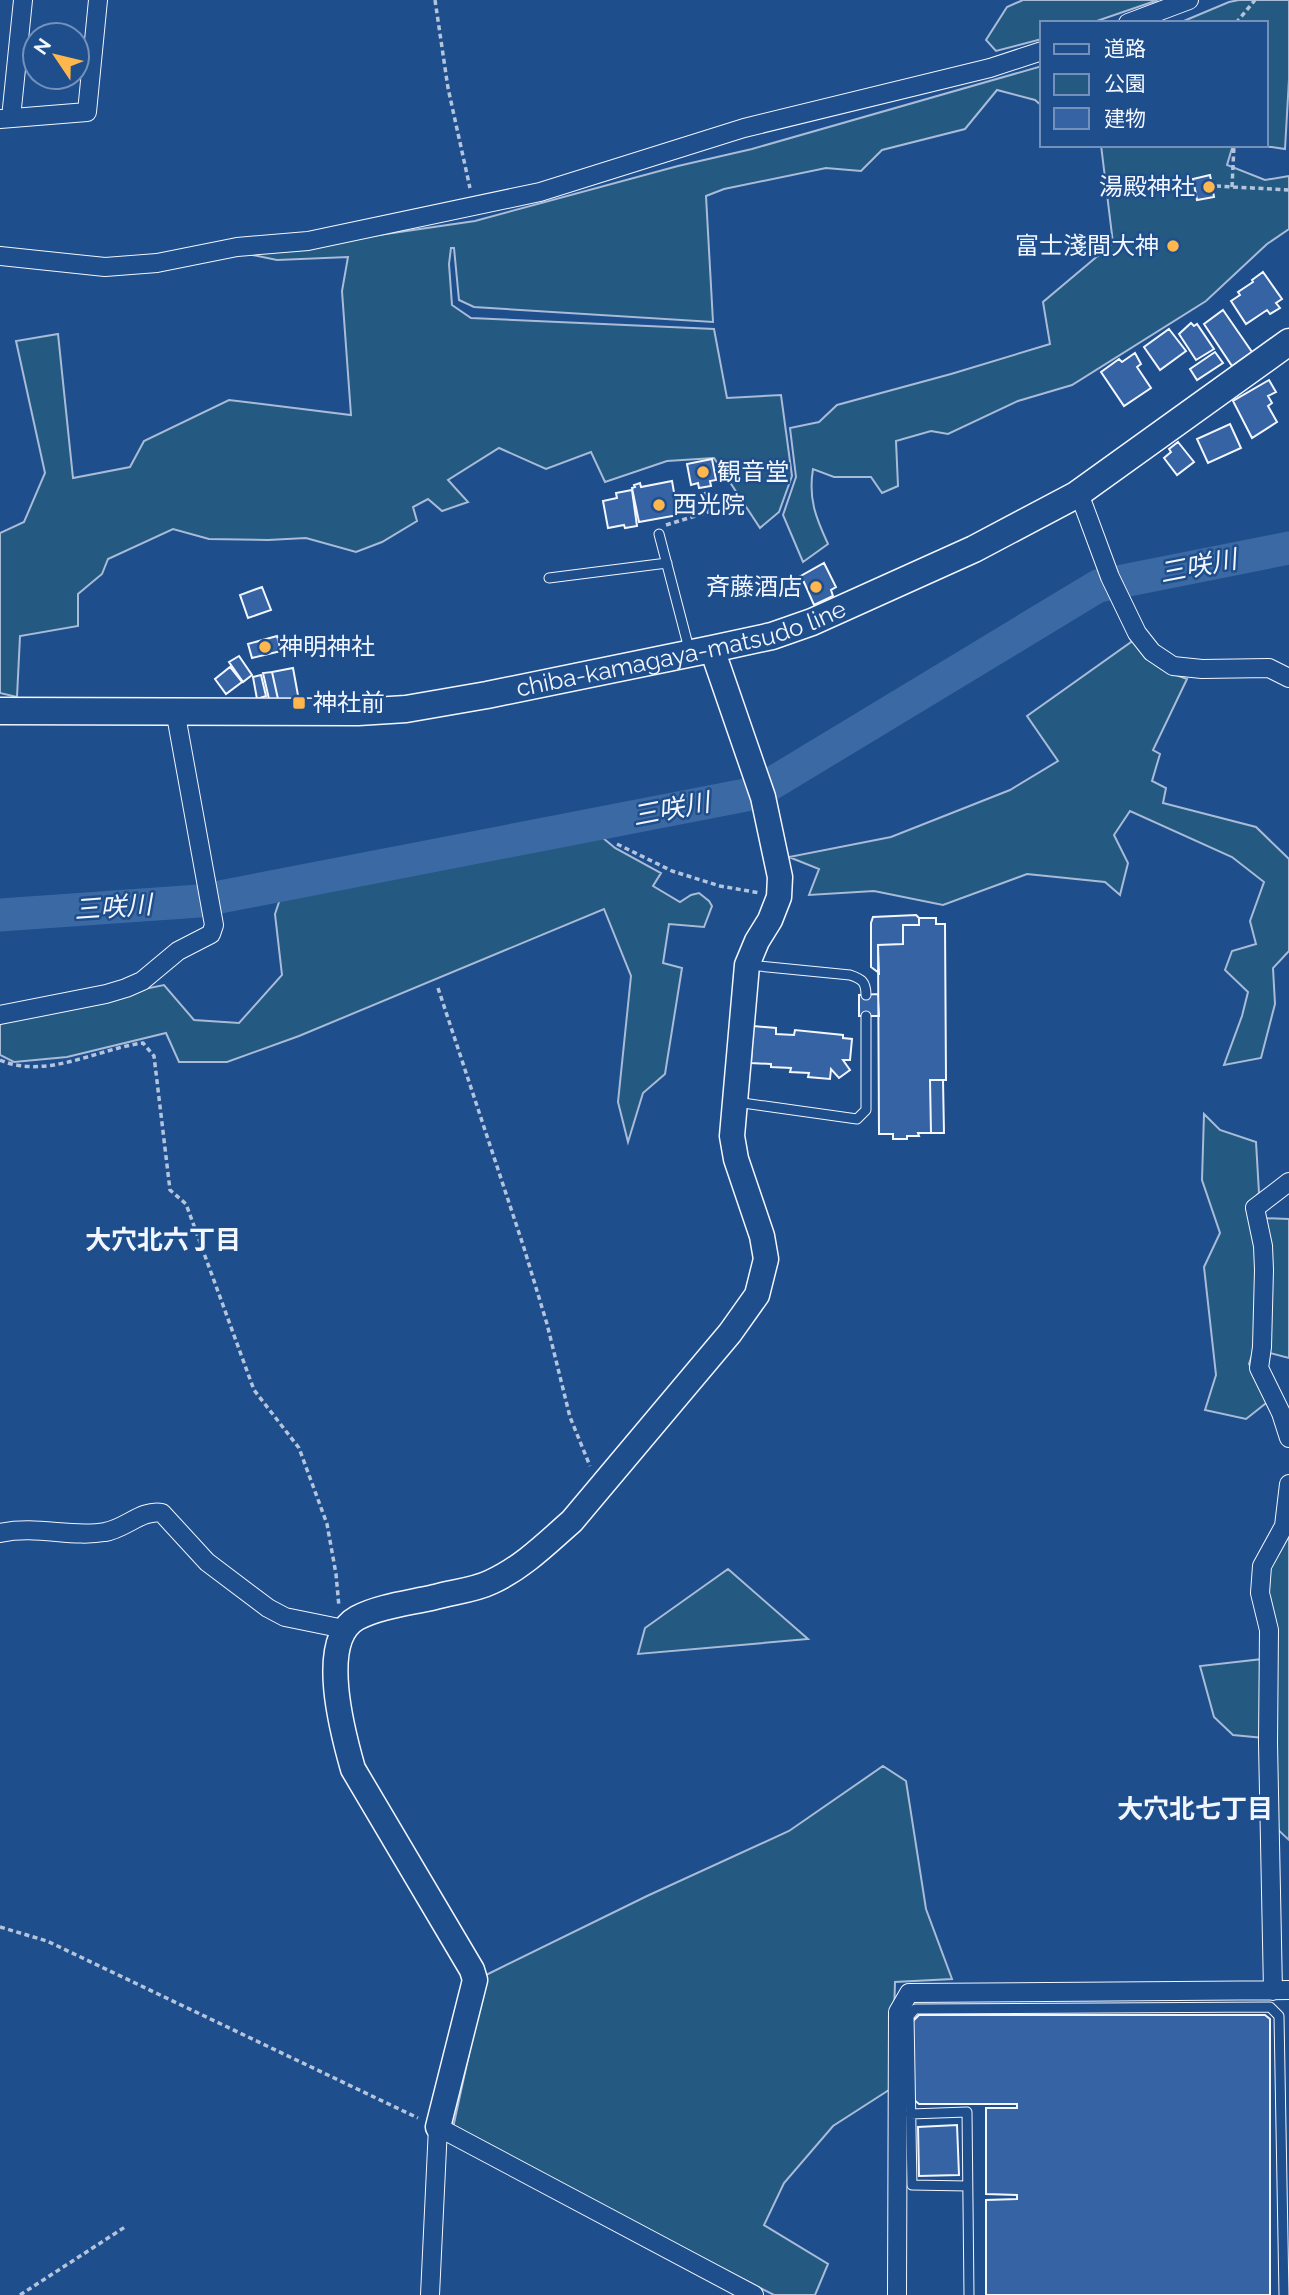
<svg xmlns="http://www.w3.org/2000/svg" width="1289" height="2295" viewBox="0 0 1289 2295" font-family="Raleway,'Noto Sans JP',sans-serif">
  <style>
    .green { fill: #245a82; stroke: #a8bbd7; stroke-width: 2 }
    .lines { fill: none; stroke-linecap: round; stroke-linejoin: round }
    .river { stroke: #3b69a3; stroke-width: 33 }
    .building { fill: #3563a3; stroke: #f2f6ff; stroke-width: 2 }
    .lane-casing { stroke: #f2f6ff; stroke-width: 11 }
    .street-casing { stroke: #f2f6ff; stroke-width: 20 }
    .secondary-casing { stroke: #f2f6ff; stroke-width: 27 }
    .primary-casing { stroke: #f2f6ff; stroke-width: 29 }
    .path { stroke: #b3c4dc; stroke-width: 3.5; stroke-dasharray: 5 3.5; stroke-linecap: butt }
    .lane { stroke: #1f4e8c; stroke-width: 9 }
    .street { stroke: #1f4e8c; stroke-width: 18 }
    .secondary { stroke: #1f4e8c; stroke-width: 24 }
    .primary { stroke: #1f4e8c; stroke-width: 26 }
    .poi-dot { fill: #ffb74d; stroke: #1f4e8c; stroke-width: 2.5 }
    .labels { text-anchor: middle; stroke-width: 5; stroke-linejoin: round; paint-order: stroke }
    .poi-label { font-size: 24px; fill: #f2f6ff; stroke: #1f4e8c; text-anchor: start }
    .street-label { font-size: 24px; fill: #f2f6ff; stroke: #1f4e8c }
    .water-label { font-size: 26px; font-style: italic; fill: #f2f6ff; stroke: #1f4e8c }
    .neighbourhood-label { font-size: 26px; font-weight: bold; fill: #f2f6ff; stroke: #1f4e8c }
  </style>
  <rect width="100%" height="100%" fill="#1f4e8c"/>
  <path class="green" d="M1023 0H1158L1091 23H1042V39L996 51 986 40 1007 7Z
    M1239 0H1289V79L1285 149 1264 146 1233 145 1227 165 1265 180 1289 176V229L1267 244 1206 301 1072 385 1018 401 948 434 931 431 896 441 898 486 882 493 871 477H834L813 469C808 499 816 518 828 544L803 562 783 515 796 477 790 428 819 422 837 405 951 374 1050 344 1043 302 1113 243 1101 145H1266V23H1179L1229 2Z
    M1042 66V106L1035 100 997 90 965 129 882 150 861 171 826 168 724 189 706 196 713 322 474 307 459 300 454 248H451L449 264 452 305 471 318 714 329 727 398 781 395 792 476 779 512 760 528 714 458 667 461 605 482 591 452 546 469 499 448 448 480 468 502 442 511 428 499 413 507 417 521 382 542 356 552 306 538 268 540 209 539 173 529 108 559 102 574 78 594V626L20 636 17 697 0 693V533L24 522 45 473 16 341 58 334 73 478 130 467 144 441 229 400 351 415 342 291 348 257 277 260 248 254 475 221 678 166 752 149Z
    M1134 640C1150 665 1160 670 1187 679L1153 750 1160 754 1152 781 1166 788 1163 803 1256 827 1289 859V951L1273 968 1275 1004 1261 1058 1224 1065 1242 1016 1248 992 1225 970 1232 951 1256 944 1250 921 1264 882 1232 857 1130 811 1114 835 1128 863 1120 895 1105 882 1027 874 943 905 874 891 809 895 819 869 789 857 891 837 1010 790 1058 761 1027 716Z
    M597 833 615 848 661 873 653 886 680 902 691 895 699 893 709 901 712 906 704 927 669 924 663 963 682 968 665 1074 643 1093 628 1142 618 1102 631 976 604 909 299 1036 227 1062H179L166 1033 67 1057 14 1062 0 1055V1018L164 985 194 1020 239 1023 282 975 275 914 283 890 343 881Z
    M1204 1114 1220 1130 1256 1142 1259 1193 1246 1208 1260 1250 1256 1344 1249 1364 1270 1400 1246 1419 1205 1410 1216 1375 1204 1267 1220 1233 1202 1180Z
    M1261 1218 1289 1219V1358L1266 1352Z
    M1289 1535V1840L1274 1826 1275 1739 1233 1735 1214 1717 1200 1666 1262 1659 1267 1567 1284 1536Z
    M728 1569 808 1639 638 1654 645 1628Z
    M883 1766 906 1781 926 1909 952 1979 895 1982 892 2088 833 2126 784 2183 764 2225 828 2264 815 2295H774L453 2128 486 1975 647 1896 789 1831Z"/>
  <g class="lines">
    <path class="river" d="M0 915 199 901 756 793 1098 586 1289 548"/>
  </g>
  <path class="building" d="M1210 175 1214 197 1197 200 1193 179Z
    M1263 272 1282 299 1276 303 1280 308 1270 314 1267 310 1246 324 1231 301 1240 295 1238 292 1253 282 1252 280Z
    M1223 310 1252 352 1232 366 1204 324Z
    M1191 323 1194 326 1197 324 1214 349 1196 360 1179 334Z
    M1169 329 1186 351 1160 370 1144 347Z
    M1215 352 1223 363 1197 380 1190 369Z
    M1135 353 1141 364 1137 367 1151 388 1124 406 1101 372 1119 359 1122 362Z
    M1269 380 1276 392 1268 396 1272 403 1268 406 1277 422 1252 438 1233 401Z
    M1230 424 1241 448 1208 463 1197 439Z
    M1178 442 1194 462 1177 475 1164 458 1171 452 1169 449Z
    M712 459 716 480 710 481 711 486 699 488 698 483 691 485 687 464Z
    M672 481 678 515 639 522 632 488 635 487 634 485 640 483 641 487Z
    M632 490 637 526 625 528 624 525 608 528 603 501 617 498 616 493Z
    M824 563 836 587 831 590 833 596 814 605 804 582 801 583 799 577Z
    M262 587 271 610 248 618 240 595Z
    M277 636 281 651 252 658 248 644Z
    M239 656 252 675 243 682 229 662Z
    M230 667 242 682 226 694 215 679Z
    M293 668 299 701 278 699 272 672Z
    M272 672 278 699H269L263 673Z
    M261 675 266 696 257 699 253 677Z
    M916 915 919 918V925H903V944L878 945 879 973 871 967V923L873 917Z
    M919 918H936V924H945L946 1080H930L931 1133H918L919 1136H907V1139H893V1134H879L878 945 903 944V925H919Z
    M878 994 879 1016H859V995Z
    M753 1026 776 1028V1034L794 1035 795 1030 843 1035V1038L852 1039 850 1060H843L850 1070 839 1078 831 1069 830 1079 808 1077 809 1073 790 1072 791 1068 771 1067V1064L751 1063Z
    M930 1080H943L944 1133H931Z
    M919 2015H1265L1270 2019V2295H986V2200L1017 2199V2195L986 2194V2108H1017V2104H919L913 2099V2021Z
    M957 2125 959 2175 919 2176 918 2127Z"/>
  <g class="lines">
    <g class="lane-casing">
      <path id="lane" d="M659 534 688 645
        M549 578 667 563
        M748 965 850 975C862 979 866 982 866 995
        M736 1102 857 1119 866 1110V1016
        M910 2114 967 2112 969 2295
        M967 2186 912 2185 909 2016 915 2009 1270 2007 1279 2016 1284 2295"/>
    </g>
    <g class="street-casing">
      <path id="street" d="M1128 23 1189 0
        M11 118 23 0
        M0 119 87 112 98 0
        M0 256 105 267 157 263 237 247 308 241 540 192 744 128 990 68 1042 51
        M1076 495 1083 504 1110 577 1137 633 1152 652 1173 666 1202 669 1269 668 1289 678
        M0 1015 106 994 126 988 142 981 178 951 211 934 214 925 175 710
        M1289 1182 1255 1208 1263 1246 1264 1270 1262 1347 1259 1368 1281 1413 1289 1438
        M0 1533C37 1525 71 1538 105 1532 125 1529 142 1509 162 1513L207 1562 268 1608 285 1617 344 1629
        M1273 1991 1268 1743 1269 1630 1260 1593 1262 1566 1284 1526 1289 1484
        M430 2295 438 2127 754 2295
        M897 2295 898 2012 909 1993 1289 1990"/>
    </g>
    <g class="secondary-casing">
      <path id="secondary" d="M438 2127 475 1980 472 1970 353 1769C343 1734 317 1640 357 1618 380 1606 410 1603 435 1597 453 1592 475 1590 491 1582 522 1568 547 1543 572 1521L730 1333 757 1295 766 1259 762 1236 736 1159 732 1136 747 965 757 941 770 920 779 897 780 877 763 797 712 649"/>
    </g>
    <g class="primary-casing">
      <g id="primary">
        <path id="s1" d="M0 711 358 712 406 709 487 695 712 649 772 636 812 622 974 549 1076 495 1289 342"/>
      </g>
    </g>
    <path class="path" d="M435 0 448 88 470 188
      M1236 23 1255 0
      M1216 186 1289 190
      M1232 187 1234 145
      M666 525 708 512 705 490
      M617 844 672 871 720 886 760 893
      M438 988 524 1248 547 1324 570 1417 590 1466
      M0 1060C46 1080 97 1049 143 1043L154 1056 170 1190 186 1204 254 1390 299 1448 327 1524 336 1574 339 1607
      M0 1927 47 1941 418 2118
      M20 2295 125 2227"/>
    <use href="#lane" class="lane"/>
    <use href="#street" class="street"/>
    <use href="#secondary" class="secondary"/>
    <use href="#primary" class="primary"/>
  </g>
  <g class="poi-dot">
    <circle cx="1209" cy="187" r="7"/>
    <circle cx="1173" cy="246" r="7"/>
    <circle cx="703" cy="472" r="7"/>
    <circle cx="659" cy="505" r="7"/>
    <circle cx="816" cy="587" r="7"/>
    <circle cx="265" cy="647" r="7"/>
    <rect x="292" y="696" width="14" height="14" rx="3.5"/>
  </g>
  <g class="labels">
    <g class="poi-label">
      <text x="1195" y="195" text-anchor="end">湯殿神社</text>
      <text x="1159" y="254" text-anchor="end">富士淺間大神</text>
      <text x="717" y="480">観音堂</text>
      <text x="673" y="513">西光院</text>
      <text x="802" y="595" text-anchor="end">斉藤酒店</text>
      <text x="279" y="655">神明神社</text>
      <text x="313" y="711">神社前</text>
    </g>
    <g class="street-label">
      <text dy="8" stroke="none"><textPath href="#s1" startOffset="688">chiba-kamagaya-matsudo line</textPath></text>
    </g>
    <g class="water-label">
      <text transform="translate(1198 566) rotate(-11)" y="9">三咲川</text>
      <text transform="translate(671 809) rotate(-11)" y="9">三咲川</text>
      <text transform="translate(113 907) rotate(-4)" y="9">三咲川</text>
    </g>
    <g class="neighbourhood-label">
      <text x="163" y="1249">大穴北六丁目</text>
      <text x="1195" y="1818">大穴北七丁目</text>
    </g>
  </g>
  <rect x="1040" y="21" width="228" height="126" fill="#1f4e8c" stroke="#7391ba" stroke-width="2"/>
  <rect x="1054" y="44" width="35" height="10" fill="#1f4e8c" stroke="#7391ba" stroke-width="2"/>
  <text x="1104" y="56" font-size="21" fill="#f2f6ff">道路</text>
  <rect x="1054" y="74" width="35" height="21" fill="#245a82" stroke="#7391ba" stroke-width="2"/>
  <text x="1104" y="91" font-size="21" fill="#f2f6ff">公園</text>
  <rect x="1054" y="108" width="35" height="21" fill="#3563a3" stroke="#7391ba" stroke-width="2"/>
  <text x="1104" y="126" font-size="21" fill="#f2f6ff">建物</text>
  <g transform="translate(56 56) rotate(305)"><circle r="33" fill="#1f4e8c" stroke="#7391ba" stroke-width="2"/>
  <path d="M0-5L12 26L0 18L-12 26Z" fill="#ffb74d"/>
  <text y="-10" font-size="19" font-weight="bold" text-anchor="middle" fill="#f2f6ff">N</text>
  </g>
</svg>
